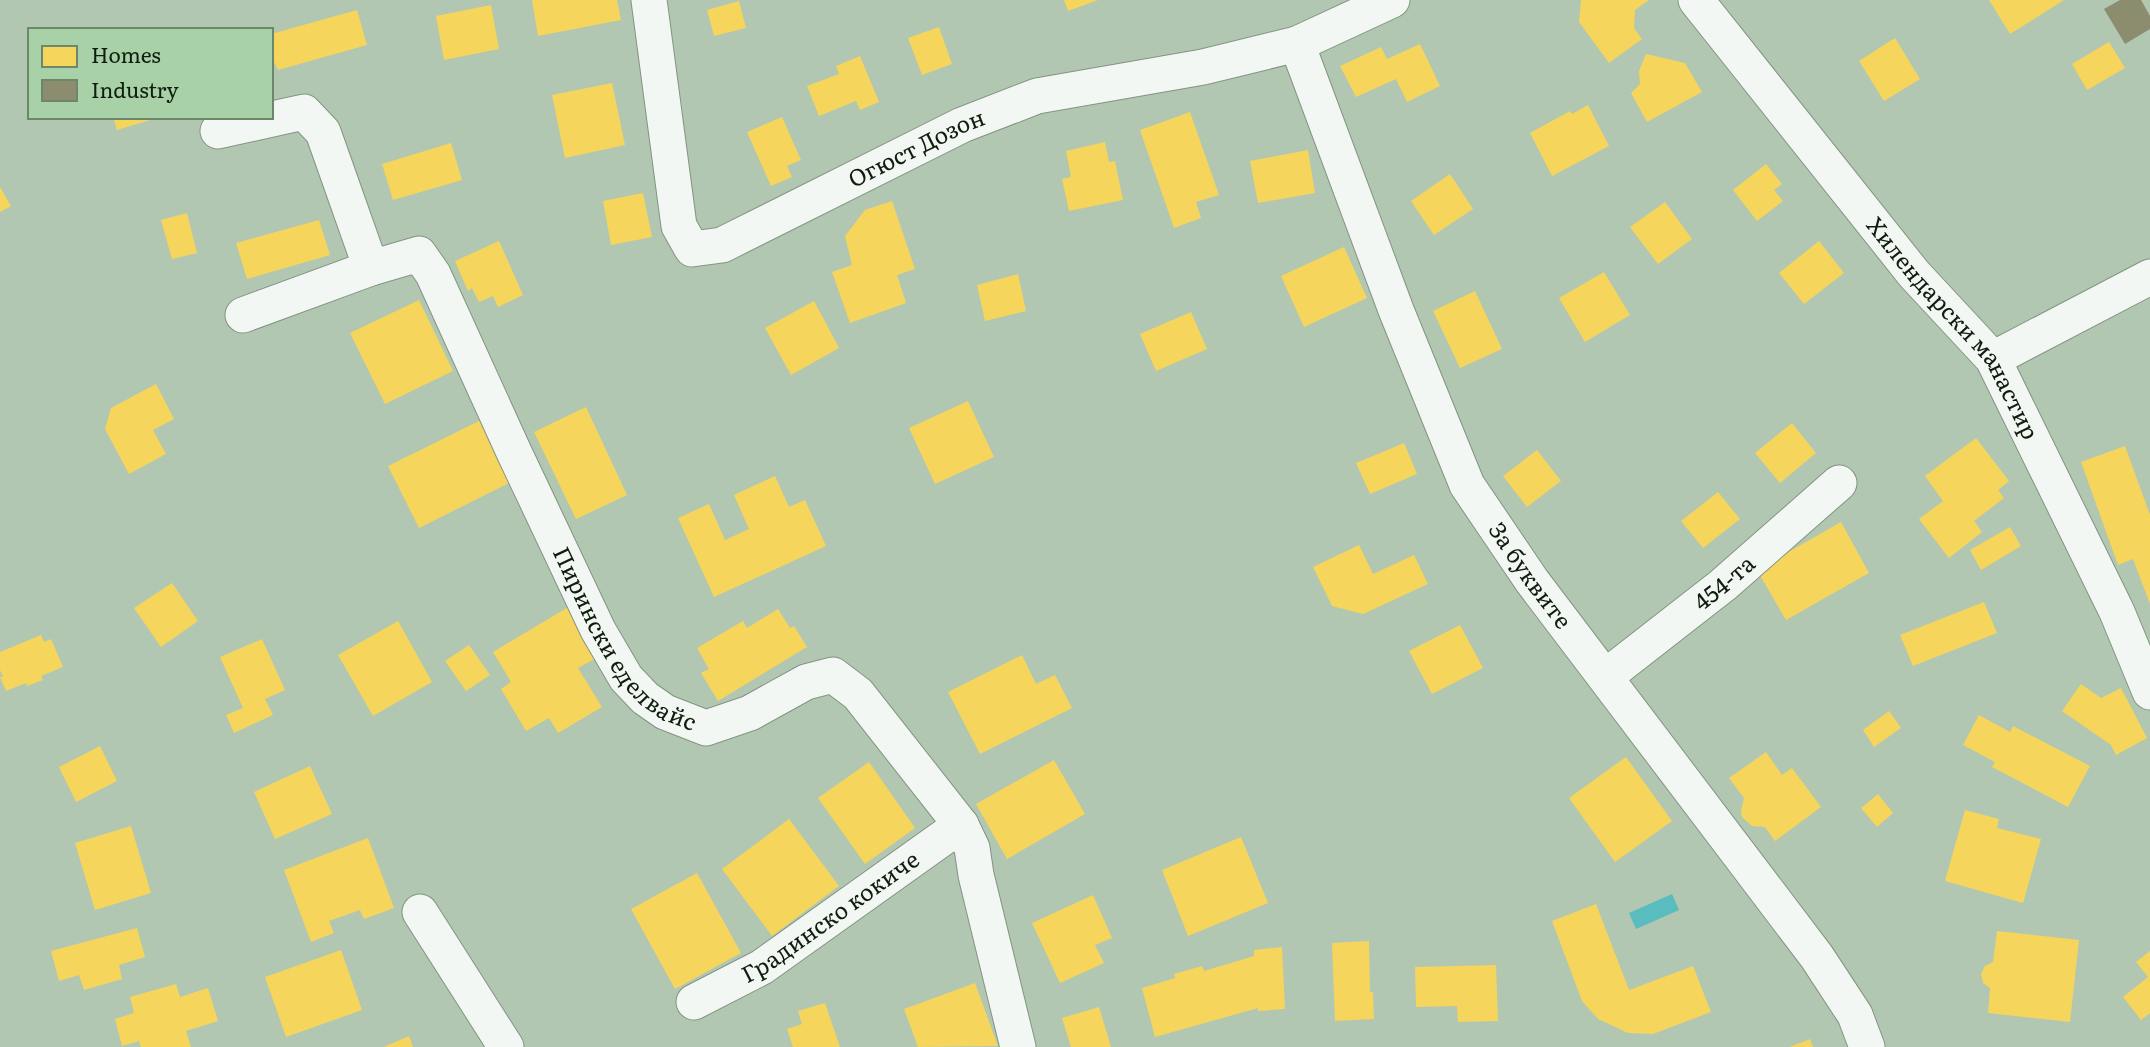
<svg xmlns="http://www.w3.org/2000/svg" width="2150" height="1047" viewBox="0 0 2150 1047" font-family="Literata,serif">
  <style>
    .water { fill: #59bcbe }
    .homes { fill: #f6d55c }
    .industry { fill: #8c8c6e }
    .lines { fill: none; stroke-linecap: round; stroke-linejoin: round }
    .street-casing { stroke: #839483; stroke-width: 37 }
    .street { stroke: #f3f7f3; stroke-width: 35 }
    .labels { text-anchor: middle; stroke-width: 7; stroke-linejoin: round; paint-order: stroke }
    .street-label { font-size: 23px; fill: #0e1d0e; stroke: #a9d1a7 }
  </style>
  <rect width="100%" height="100%" fill="#b1c7b1"/>
  <path class="water" d="M1672 894 1679 910 1636 929 1629 913Z"/>
  <path class="homes" d="M532 0H617L621 20 538 36Z
    M1064 0H1098L1068 11Z
    M1581 0H1649L1635 10 1634 28 1642 39 1609 63 1579 22Z
    M1989 0H2064L2010 34Z
    M739 1 746 28 714 36 707 10Z
    M491 5 499 49 444 60 436 16Z
    M357 10 367 45 278 70 271 56V34Z
    M939 27 952 64 922 75 908 38Z
    M1895 38 1920 79 1884 101 1859 61Z
    M2109 42 2125 68 2087 90 2072 64Z
    M1420 44 1440 86 1407 102 1396 79 1356 97 1340 66 1381 47 1387 59Z
    M1646 54 1685 63 1702 92 1647 122 1631 93 1640 84 1639 71Z
    M860 56 879 102 860 110 856 101 819 116 807 86 839 74 836 66Z
    M612 83 625 145 565 158 552 95Z
    M1588 105 1609 146 1552 176 1530 133 1570 111 1572 114Z
    M1190 112 1219 195 1196 202 1201 218 1174 228 1140 130Z
    M113 117H157V118L117 130Z
    M782 117 801 160 787 166 792 177 771 186 747 132Z
    M1105 142 1109 162 1115 161 1123 200 1069 211 1062 179 1071 177 1066 151Z
    M451 143 462 180 393 200 382 164Z
    M1308 150 1315 193 1258 203 1250 161Z
    M1766 164 1782 184 1774 190 1783 201 1757 221 1733 190Z
    M1450 174 1473 209 1434 235 1411 201Z
    M0 187 11 206 0 212Z
    M643 193 652 237 611 245 603 201Z
    M892 201 915 269 897 275 906 303 850 323 832 272 852 265 845 236 865 210Z
    M1665 202 1692 239 1658 264 1630 227Z
    M187 213 197 253 172 259 161 220Z
    M319 220 330 255 247 279 236 243Z
    M499 241 523 295 498 307 493 296 479 302 472 288 468 291 455 261Z
    M1819 241 1844 273 1804 304 1779 273Z
    M1344 247 1367 298 1304 327 1281 276Z
    M1604 272 1630 315 1585 342 1559 298Z
    M1018 274 1026 311 985 321 977 285Z
    M1475 291 1502 349 1460 368 1433 311Z
    M419 300 453 371 385 404 350 333Z
    M814 301 839 348 791 375 765 328Z
    M1191 312 1207 349 1156 371 1140 334Z
    M156 384 174 419 153 430 166 454 129 474 105 429 111 408Z
    M968 401 994 457 935 484 909 428Z
    M586 407 627 495 576 519 534 432Z
    M489 416 519 478 419 528 388 466Z
    M1792 423 1816 453 1780 483 1755 453Z
    M1976 438 2009 481 1998 490 2004 498 1974 521 1982 532 1949 558 1919 519 1943 501 1925 476Z
    M1404 443 1417 474 1370 494 1356 463Z
    M2125 446 2150 515V604L2133 559 2118 565 2081 462Z
    M1537 450 1561 481 1527 507 1503 476Z
    M775 476 789 507 805 500 826 546 714 597 678 518 709 504 725 540 749 529 734 495Z
    M1718 492 1740 519 1703 548 1681 521Z
    M1841 522 1869 573 1786 620 1757 570Z
    M2010 527 2021 546 1981 570 1970 550Z
    M1359 545 1373 574 1414 555 1428 584 1363 614 1332 606 1313 567Z
    M172 583 198 621 161 647 134 608Z
    M1984 602 1997 633 1913 666 1900 635Z
    M570 606 600 656 578 668 602 707 558 733 549 718 526 731 501 689 511 682 493 652Z
    M778 609 790 628 794 626 807 647 718 701 701 673 709 669 697 648 743 621 747 628Z
    M398 621 432 682 373 716 338 655Z
    M1460 625 1483 668 1432 694 1409 651Z
    M41 635 44 642 51 639 63 667 41 676 43 680 27 686 26 683 6 691 0 677H3L0 670V652Z
    M262 639 285 690 265 699 273 715 234 733 226 715 243 708 220 657Z
    M469 645 490 675 466 691 445 661Z
    M1022 655 1036 684 1055 675 1072 708 980 754 948 692Z
    M2081 684 2101 698 2121 688 2147 738 2116 755 2111 745 2062 711Z
    M1889 711 1901 728 1874 747 1863 730Z
    M1979 715 2010 732 2013 726 2090 766 2068 807 1992 767 1995 762 1963 745Z
    M100 746 117 781 76 802 59 767Z
    M1766 752 1782 775 1792 768 1821 807 1775 841 1765 827 1752 826 1742 817 1741 811 1744 798 1729 778Z
    M1626 757 1672 821 1615 862 1569 798Z
    M1054 760 1085 814 1007 859 976 804Z
    M869 762 915 828 865 864 818 798Z
    M310 766 332 814 275 839 254 792Z
    M1878 794 1893 813 1877 827 1861 808Z
    M1965 810 1999 819 1997 828 2041 839 2023 903 1945 881Z
    M789 819 839 886 772 936 722 869Z
    M131 826 151 893 95 910 75 843Z
    M1241 837 1268 903 1188 936 1162 870Z
    M368 838 394 908 364 919 360 910 329 921 334 933 311 942 284 870Z
    M697 873 741 953 675 989 631 909Z
    M1093 895 1112 938 1095 945 1104 963 1060 983 1032 923Z
    M1596 904 1629 990 1693 966 1711 1012 1653 1034 1628 1033 1598 1019 1582 1001 1552 921Z
    M137 928 145 957 119 965 122 979 84 990 79 975 59 981 51 951Z
    M1997 931 2079 940 2070 1022 1988 1013 1990 988 1983 983 1981 974 1985 966 1993 962Z
    M1369 941 1370 992H1373L1374 1019 1335 1021 1332 943Z
    M1282 947 1285 1009 1258 1011V1008L1155 1037 1142 988 1175 978 1174 974 1202 966 1204 971 1254 956V950Z
    M341 950 362 1010 286 1037 265 977Z
    M2150 951V1013L2141 1020 2123 997 2148 977 2136 962Z
    M1496 965 1498 1021 1458 1022 1457 1006 1416 1007 1415 967Z
    M975 983 998 1046 918 1047 904 1009Z
    M176 984 180 997 208 988 218 1021 186 1031 191 1047H141L139 1041 122 1046 115 1019 134 1013 130 997Z
    M825 1003 840 1047H793L787 1029 802 1024 798 1011Z
    M1099 1007 1111 1047H1071L1062 1018Z
    M409 1036 413 1047H384Z
    M1810 1039 1813 1047H1790Z"/>
  <path class="industry" d="M2120 0H2141L2150 16V29L2125 44 2104 9Z"/>
  <g class="lines">
    <g class="street-casing">
      <g id="street">
        <path id="s1" d="M649 0 679 226 692 249 722 245 962 125 1037 96 1203 67 1297 44 1392 0"/>
        <path id="s2" d="M1696 0 1914 274 1993 359 2117 612 2150 692"/>
        <path id="s3" d="M1297 44 1396 310 1467 485 1532 581 1817 957 1855 1015 1867 1047"/>
        <path d="M218 131 304 112 323 132 371 268"/>
        <path id="s4" d="M243 315 371 268 419 254 433 274 513 450 598 630 626 678 645 698 665 712 706 728 750 713 806 682 833 675 858 694 961 825 972 848 976 875 1018 1047"/>
        <path d="M1993 359 2150 277"/>
        <path id="s5" d="M1605 677 1723 585 1839 483"/>
        <path d="M420 912 506 1047"/>
        <path id="s6" d="M694 1002 762 967 961 825"/>
      </g>
    </g>
    <use href="#street" class="street"/>
  </g>
  <g class="labels">
    <g class="street-label">
      <text dy="8" stroke="none"><textPath href="#s1" startOffset="502">Огюст Дозон</textPath></text>
      <text dy="8" stroke="none"><textPath href="#s2" startOffset="418">Хилендарски манастир</textPath></text>
      <text dy="8" stroke="none"><textPath href="#s3" startOffset="583">За буквите</textPath></text>
      <text dy="8" stroke="none"><textPath href="#s5" startOffset="152">454-та</textPath></text>
      <text dy="8" stroke="none"><textPath href="#s4" startOffset="628">Пирински еделвайс</textPath></text>
      <text dy="8" stroke="none"><textPath href="#s6" startOffset="161">Градинско кокиче</textPath></text>
    </g>
  </g>
  <rect x="28" y="28" width="245" height="91" fill="#a9d1a7" stroke="#6b896a" stroke-width="2"/>
  <rect x="42" y="46" width="35" height="21" fill="#f6d55c" stroke="#6b896a" stroke-width="2"/>
  <text x="91" y="63" font-size="21" fill="#0e1d0e">Homes</text>
  <rect x="42" y="80" width="35" height="21" fill="#8c8c6e" stroke="#6b896a" stroke-width="2"/>
  <text x="91" y="98" font-size="21" fill="#0e1d0e">Industry</text>
</svg>
